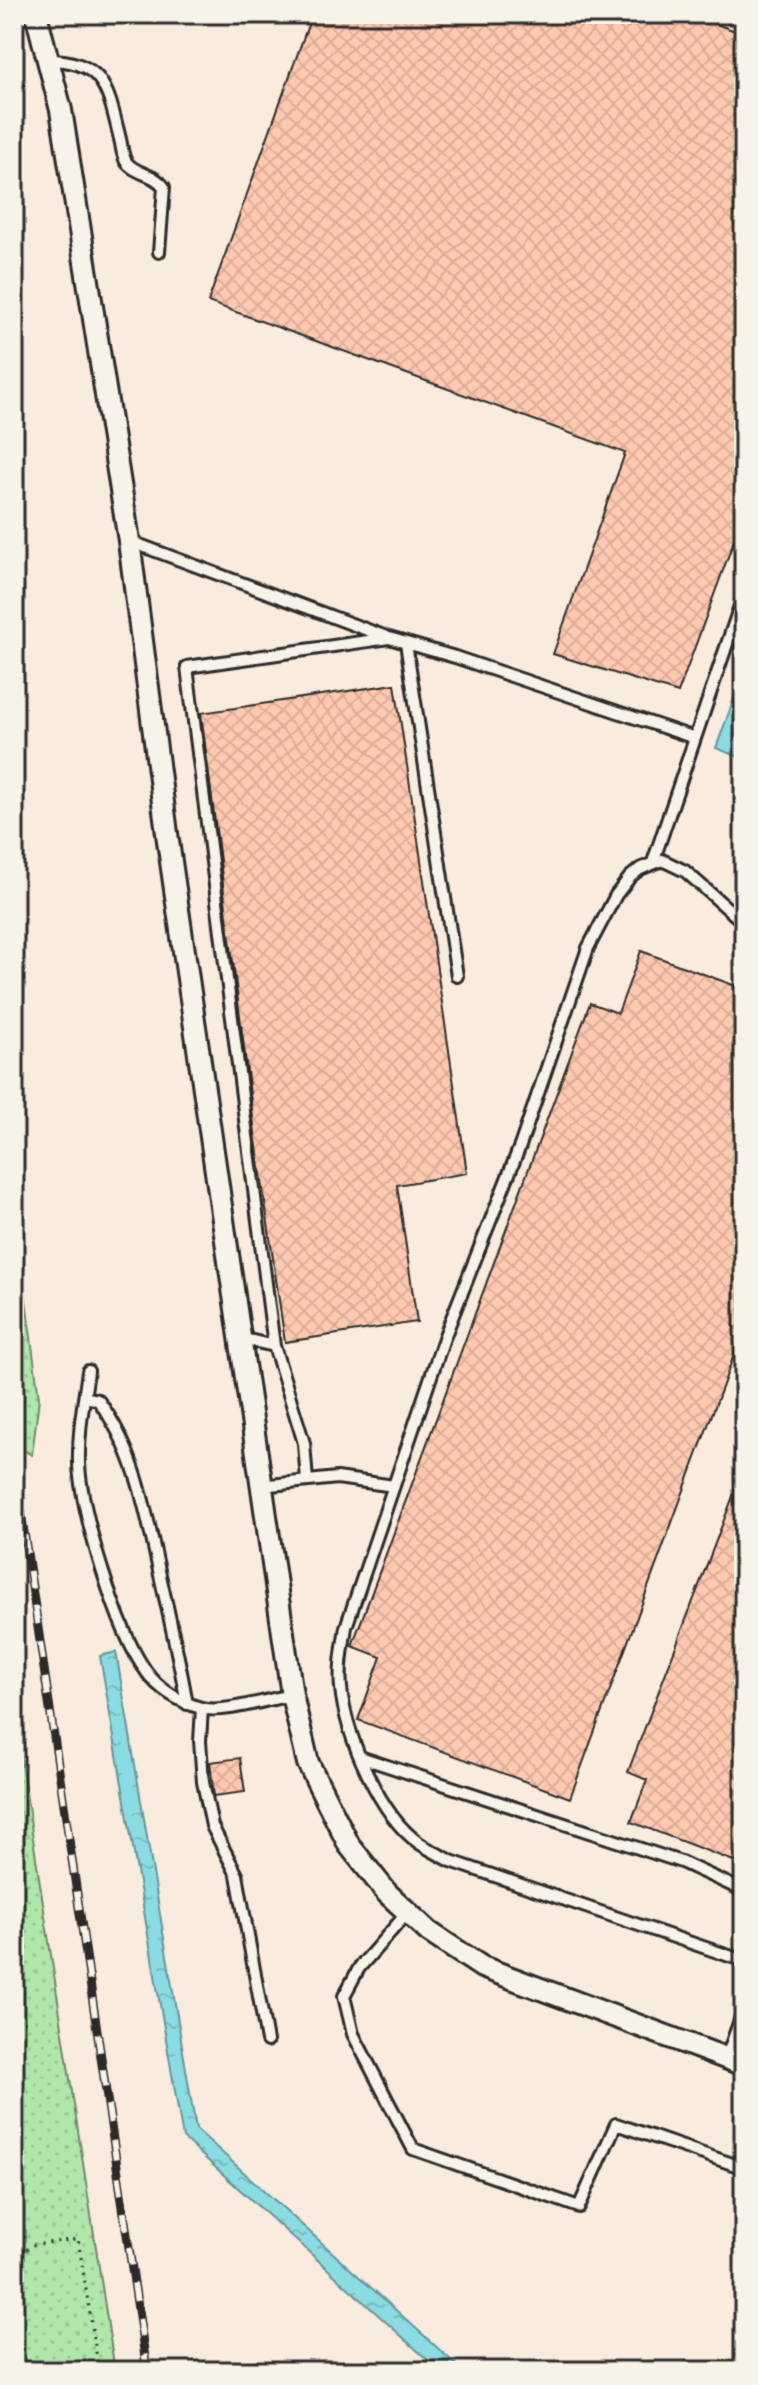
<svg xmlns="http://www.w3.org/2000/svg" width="758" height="2385" viewBox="0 0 758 2385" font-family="Caveat,sans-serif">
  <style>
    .green { fill: url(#green-dots); stroke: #6e886a; stroke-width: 2 }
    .water { fill: url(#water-ripples); stroke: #659599; stroke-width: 2 }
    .building { fill: url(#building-cross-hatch); stroke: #2b2b2b; stroke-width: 2 }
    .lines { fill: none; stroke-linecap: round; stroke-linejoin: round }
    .service-casing { stroke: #2b2b2b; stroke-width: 16 }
    .minor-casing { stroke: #2b2b2b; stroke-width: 26 }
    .path { stroke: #2b2b2b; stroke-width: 3; stroke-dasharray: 2 6; stroke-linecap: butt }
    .service { stroke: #f7f3e8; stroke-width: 10 }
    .minor { stroke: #f7f3e8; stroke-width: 20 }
    .rail-casing { stroke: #2b2b2b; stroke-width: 9 }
    .rail { stroke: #f7f3e8; stroke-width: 6; stroke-dasharray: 18; stroke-linecap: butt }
  </style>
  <defs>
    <pattern id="green-dots" width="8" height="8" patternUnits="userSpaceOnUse" patternTransform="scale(2)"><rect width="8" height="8" fill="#b0e6a9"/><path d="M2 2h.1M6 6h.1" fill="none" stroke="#98c592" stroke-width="1.8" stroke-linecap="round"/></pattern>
    <pattern id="water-ripples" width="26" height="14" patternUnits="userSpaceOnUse" patternTransform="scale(2)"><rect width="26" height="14" fill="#8bdce2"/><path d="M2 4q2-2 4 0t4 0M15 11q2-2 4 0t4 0" fill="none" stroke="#78bdc2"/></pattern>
    <pattern id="building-cross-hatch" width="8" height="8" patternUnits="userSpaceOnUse" patternTransform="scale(2)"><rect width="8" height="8" fill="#ffc9b0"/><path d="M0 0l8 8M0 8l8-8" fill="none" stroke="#dbad98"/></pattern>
  </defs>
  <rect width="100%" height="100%" fill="#f9ebdd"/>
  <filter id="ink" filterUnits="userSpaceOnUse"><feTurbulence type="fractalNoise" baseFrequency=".0125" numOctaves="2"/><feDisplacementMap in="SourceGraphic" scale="16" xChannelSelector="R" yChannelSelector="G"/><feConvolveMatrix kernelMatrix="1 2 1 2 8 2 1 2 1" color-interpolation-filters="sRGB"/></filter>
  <g filter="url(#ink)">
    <path class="green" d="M14 1210 39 1398 32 1455 23 1450 14 1388Z
      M14 1715 115 2371H14Z"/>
    <path class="water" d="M744 671V759L716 748Z
      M116 1652 196 2129 463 2371H440L183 2138 100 1656Z"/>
    <path class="building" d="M312 14H688L744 34V45L738 62 744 63V513L678 693 553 654 625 453 208 302Z
      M395 684 467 1173 397 1185 417 1322 285 1342 255 1133 201 713Z
      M641 951 744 989V1328L570 1798 358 1720 381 1657 352 1646 590 1003 618 1013Z
      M743 1470H744V1865L631 1822 647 1780 628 1772Z
      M240 1758 245 1792 214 1796 210 1762Z"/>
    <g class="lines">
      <g class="service-casing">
        <path id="service" d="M731 14 744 19
          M48 60C105 60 108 91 120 139 122 146 122 157 127 163 137 175 154 173 164 187L159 252
          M129 541 389 638 455 657 695 738
          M406 643 457 976
          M653 862 744 594
          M744 923 685 871 662 860 640 869 630 877 616 895 588 948 520 1146 444 1338 346 1627C343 1647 339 1668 341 1688 345 1735 380 1816 419 1843 429 1850 441 1855 451 1861L744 1961
          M240 1338 274 1346
          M88 1371C84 1401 78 1432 79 1463 80 1510 118 1634 146 1671 158 1689 180 1702 201 1708 224 1714 268 1699 292 1695
          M85 1397 98 1400C135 1449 145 1507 158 1566 168 1612 179 1657 187 1704
          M307 1481 304 1443 274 1346 187 667 389 638
          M261 1486 337 1478 394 1486
          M202 1708 200 1741 203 1782 212 1826 237 1875 267 2041
          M360 1757 681 1862 744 1891
          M407 1913 359 1968 344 1996 353 2034 413 2149 579 2207 616 2124 744 2168
          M726 2059 744 2009"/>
      </g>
      <g class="minor-casing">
        <path id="minor" d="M36 14 61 110 129 541 168 841 292 1695 308 1763 349 1845 387 1893 429 1932 482 1967 744 2065"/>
      </g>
      <path class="path" d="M14 2260 32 2245 78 2239 99 2371"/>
      <use href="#service" class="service"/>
      <use href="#minor" class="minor"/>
      <g class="rail-casing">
        <path id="rail" d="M14 1464 147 2371"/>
      </g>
      <use href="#rail" class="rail"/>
    </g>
  </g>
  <rect width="758" height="2385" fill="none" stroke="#f7f3e8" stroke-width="48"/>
  <rect x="24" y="24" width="710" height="2337" fill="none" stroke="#2b2b2b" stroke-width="3" filter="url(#ink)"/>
</svg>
